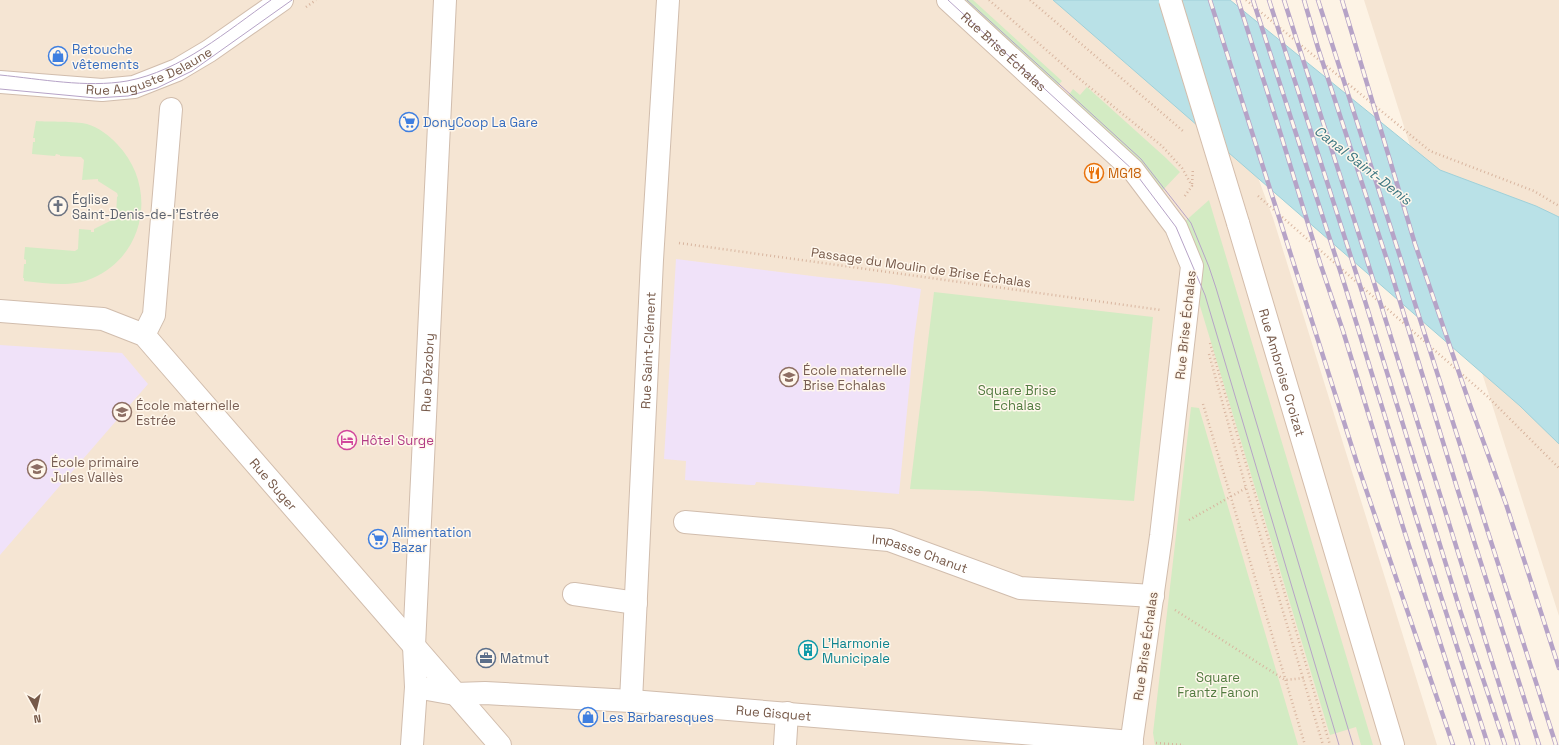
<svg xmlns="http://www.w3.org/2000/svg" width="1559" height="745" viewBox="0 0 1559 745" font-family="'Space Grotesk',sans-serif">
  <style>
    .residential { fill: #f5e5d3 }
    .education { fill: #f0e2f9 }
    .green { fill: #d3ebc3 }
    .water { fill: #b9e1e7; stroke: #9fd0d9 }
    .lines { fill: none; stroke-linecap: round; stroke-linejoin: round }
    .pedestrian-casing { stroke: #d1bdad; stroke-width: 24 }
    .minor-casing { stroke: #d1bdad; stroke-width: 24 }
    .secondary-casing { stroke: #d4bdab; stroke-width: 24 }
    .path { stroke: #d8b59f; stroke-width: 2.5; stroke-dasharray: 1 3; stroke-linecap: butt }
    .pedestrian { stroke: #fff; stroke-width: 22 }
    .minor { stroke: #fff; stroke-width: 22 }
    .secondary { stroke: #fff; stroke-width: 22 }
    .tram { stroke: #b6a3c7; stroke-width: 1 }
    .rail-casing { stroke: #b6a3c7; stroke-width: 4.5 }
    .rail { stroke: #fff7ec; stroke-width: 3; stroke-dasharray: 9; stroke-linecap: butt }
    .secondary-bridge-casing { stroke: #d4bdab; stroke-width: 24; stroke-linecap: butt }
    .secondary-bridge { stroke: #fff; stroke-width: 22 }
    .labels { text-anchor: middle; stroke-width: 3; stroke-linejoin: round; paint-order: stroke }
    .shop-label { font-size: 13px; fill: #366cbe; stroke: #fff7ec; text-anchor: start }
    .street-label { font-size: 13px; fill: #765949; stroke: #fff7ec }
    .food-label { font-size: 13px; fill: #c56008; stroke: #fff7ec; text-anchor: start }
    .worship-label { font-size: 13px; fill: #5b616d; stroke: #fff7ec; text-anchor: start }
    .education-label { font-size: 13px; fill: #785e54; stroke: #fff7ec; text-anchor: start }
    .park-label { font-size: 13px; fill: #537c41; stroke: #fff7ec }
    .hotel-label { font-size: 13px; fill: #b23c85; stroke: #fff7ec; text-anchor: start }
    .culture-label { font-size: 13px; fill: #0d838f; stroke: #fff7ec; text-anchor: start }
    .service-label { font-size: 13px; fill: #4e5e75; stroke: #fff7ec; text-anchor: start }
    .water-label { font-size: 14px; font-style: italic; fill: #3f7883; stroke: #fff7ec }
  </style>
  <rect width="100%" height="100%" fill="#fdf3e5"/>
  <path class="residential" d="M0 0H1192L1273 218 1437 745H0Z
    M1364 0H1559V616Z"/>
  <path class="education" d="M676 259 820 277 889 284 921 289 914 339 899 494 756 482 755 485H751L685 480 686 461 664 459Z
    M0 345 122 353 148 384 0 555Z"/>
  <path class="green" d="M956 0H973L1062 81 1054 90Z
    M1087 87 1166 158 1180 172 1161 192 1066 99 1073 89 1080 95Z
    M36 121C49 122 75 121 87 124 98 127 110 136 117 144 157 185 147 254 93 278 71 288 47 283 24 281V278H23L24 264H26V260L24 259 25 247 75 251 78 249 79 229 91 230V232H94V229L114 219 116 220 118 217 116 216 117 197 118 196 117 193 98 181V179L82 180 84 160 81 157 60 156V155L56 154 55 156 32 154 33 142H35V138H33Z
    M1209 200 1373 745H1361L1356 727 1330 735 1197 296 1182 224Z
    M934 292 1153 317 1134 501 981 491 910 489Z
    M1191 407 1199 408 1298 745H1155L1153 733Z"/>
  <path class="water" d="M1053 0H1230L1440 170 1536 206 1559 217V444L1520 406Z"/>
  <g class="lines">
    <g class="pedestrian-casing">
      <g id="pedestrian">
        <path id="s1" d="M0 82 102 90 134 87 177 70 209 51 282 0"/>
        <path id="s2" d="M685 522 889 540 1020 588 1153 596"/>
        <path d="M574 594 636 603"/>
      </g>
    </g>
    <g class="minor-casing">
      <g id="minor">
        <path id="s3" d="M948 0 1133 170 1176 227 1192 266 1161 536 1131 745"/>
        <path id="s4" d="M0 311 103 319 144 335 500 745"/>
        <path d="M144 335 154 315 171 109"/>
        <path id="s5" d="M416 687 455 694 485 693 631 701 1132 742"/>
        <path id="s6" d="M631 701 652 260 668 0"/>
        <path id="s7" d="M412 745 416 687 414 646 445 0"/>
        <path d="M785 745 787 713"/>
      </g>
    </g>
    <g class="secondary-casing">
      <g id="secondary">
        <path id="s8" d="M1238 223 1393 745"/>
      </g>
    </g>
    <path class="path" d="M989 0 1076 76 1162 146 1182 168 1192 186 1184 197
      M1030 0 1183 131
      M1246 0 1430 151 1534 191 1559 206
      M306 7 316 0
      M1192 184 1193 168
      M1258 196 1487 396 1559 468
      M679 243 1161 310
      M1210 343 1330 745
      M1209 354 1246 488 1323 745
      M1203 404 1305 745
      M1189 520 1246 488
      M1175 610 1285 680 1304 678
      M1156 743 1184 745"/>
    <use href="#pedestrian" class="pedestrian"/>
    <use href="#minor" class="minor"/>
    <use href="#secondary" class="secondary"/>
    <path class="tram" d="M948 0 1133 170 1176 227 1205 295 1339 745
      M967 0 1141 159 1191 223 1209 267 1216 288 1353 745
      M0 75C41 79 86 88 127 81 181 71 227 31 271 0
      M0 89 96 98 128 96 157 88 192 71 292 0"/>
    <g class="rail-casing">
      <path id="rail" d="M1210 0 1357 463 1453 745
        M1238 0 1281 135 1320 263 1343 331 1403 527 1473 745
        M1253 0 1345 286 1413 508 1488 745
        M1269 0 1365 301 1460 610 1505 745
        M1284 0 1366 257 1518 745
        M1304 0 1318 48 1390 269 1458 491 1539 745
        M1318 0 1556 745
        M1342 0 1415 244 1469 402 1506 504 1559 668"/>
    </g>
    <use href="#rail" class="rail"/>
    <g class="secondary-bridge-casing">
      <path id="secondary-bridge" d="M1170 0 1238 223"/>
    </g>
    <use href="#secondary-bridge" class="secondary-bridge"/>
  </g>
  <defs>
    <g id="shop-ring" transform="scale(1)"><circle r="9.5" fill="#fff7ec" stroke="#3f7fe0" stroke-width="1.5"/><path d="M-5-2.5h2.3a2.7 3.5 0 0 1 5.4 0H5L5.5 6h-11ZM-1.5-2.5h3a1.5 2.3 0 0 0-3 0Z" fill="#3f7fe0"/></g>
    <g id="supermarket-ring" transform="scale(1)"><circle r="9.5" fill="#fff7ec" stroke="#3f7fe0" stroke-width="1.5"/><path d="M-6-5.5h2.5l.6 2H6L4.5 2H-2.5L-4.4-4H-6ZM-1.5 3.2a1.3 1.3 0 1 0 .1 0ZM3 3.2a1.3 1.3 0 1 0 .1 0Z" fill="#3f7fe0"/></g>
    <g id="restaurant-ring" transform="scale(1)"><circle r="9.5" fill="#fff7ec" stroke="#e8710a" stroke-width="1.5"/><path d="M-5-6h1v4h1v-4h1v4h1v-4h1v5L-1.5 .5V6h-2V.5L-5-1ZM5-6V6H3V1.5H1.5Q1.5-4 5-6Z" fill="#e8710a"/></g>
    <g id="church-ring" transform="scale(1)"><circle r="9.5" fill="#fff7ec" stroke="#6b7280" stroke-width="1.5"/><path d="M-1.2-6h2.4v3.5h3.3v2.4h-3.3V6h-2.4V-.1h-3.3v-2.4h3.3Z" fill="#6b7280"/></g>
    <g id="school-ring" transform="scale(1)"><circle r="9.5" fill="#fff7ec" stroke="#8d6e63" stroke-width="1.5"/><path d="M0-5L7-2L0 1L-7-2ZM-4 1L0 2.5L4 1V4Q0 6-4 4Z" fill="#8d6e63"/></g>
    <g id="hotel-ring" transform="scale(1)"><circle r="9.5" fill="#fff7ec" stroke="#d1479c" stroke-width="1.5"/><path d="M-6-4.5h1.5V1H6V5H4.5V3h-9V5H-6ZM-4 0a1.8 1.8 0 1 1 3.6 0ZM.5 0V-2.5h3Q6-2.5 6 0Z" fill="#d1479c"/></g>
    <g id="building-ring" transform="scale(1)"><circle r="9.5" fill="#fff7ec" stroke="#0f9aa8" stroke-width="1.5"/><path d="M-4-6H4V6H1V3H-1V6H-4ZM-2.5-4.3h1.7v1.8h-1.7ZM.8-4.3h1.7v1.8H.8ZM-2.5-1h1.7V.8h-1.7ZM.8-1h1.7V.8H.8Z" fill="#0f9aa8"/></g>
    <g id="office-ring" transform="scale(1)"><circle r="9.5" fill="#fff7ec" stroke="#5c6f8a" stroke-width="1.5"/><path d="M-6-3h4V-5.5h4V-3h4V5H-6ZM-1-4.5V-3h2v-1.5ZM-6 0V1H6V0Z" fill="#5c6f8a"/></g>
  </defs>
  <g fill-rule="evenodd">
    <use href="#shop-ring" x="58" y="56"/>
    <use href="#supermarket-ring" x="409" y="122"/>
    <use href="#restaurant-ring" x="1094" y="173"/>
    <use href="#church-ring" x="58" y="206"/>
    <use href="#school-ring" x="789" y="377"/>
    <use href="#school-ring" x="122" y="412"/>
    <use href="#hotel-ring" x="347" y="440"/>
    <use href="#school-ring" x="37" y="469"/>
    <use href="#supermarket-ring" x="378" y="539"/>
    <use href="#building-ring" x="808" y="650"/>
    <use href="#office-ring" x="486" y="658"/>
    <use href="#shop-ring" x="588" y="717"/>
  </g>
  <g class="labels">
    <g class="shop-label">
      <text x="72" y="54">Retouche<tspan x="72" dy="15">vêtements</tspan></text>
      <text x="423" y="127">DonyCoop La Gare</text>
      <text x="392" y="537">Alimentation<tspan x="392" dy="15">Bazar</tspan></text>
      <text x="602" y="722">Les Barbaresques</text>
    </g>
    <g class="street-label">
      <text dy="5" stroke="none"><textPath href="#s3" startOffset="76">Rue Brise Échalas</textPath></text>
      <text dy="5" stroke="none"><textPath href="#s1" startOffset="153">Rue Auguste Delaune</textPath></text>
      <text transform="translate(921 267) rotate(8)" y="5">Passage du Moulin de Brise Échalas</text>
      <text transform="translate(1185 325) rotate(-84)" y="5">Rue Brise Échalas</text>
      <text dy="5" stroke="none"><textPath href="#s6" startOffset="351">Rue Saint-Clément</textPath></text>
      <text dy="5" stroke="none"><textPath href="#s8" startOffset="156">Rue Ambroise Croizat</textPath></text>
      <text dy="5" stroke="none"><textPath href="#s7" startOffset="373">Rue Dézobry</textPath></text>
      <text dy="5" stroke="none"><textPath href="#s4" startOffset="345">Rue Suger</textPath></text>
      <text dy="5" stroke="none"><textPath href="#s2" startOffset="238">Impasse Chanut</textPath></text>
      <text transform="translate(1145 646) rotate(-82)" y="5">Rue Brise Échalas</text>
      <text dy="5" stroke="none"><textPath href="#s5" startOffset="359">Rue Gisquet</textPath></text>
    </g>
    <g class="food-label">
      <text x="1108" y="178">MG18</text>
    </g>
    <g class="worship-label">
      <text x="72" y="204">Église<tspan x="72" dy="15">Saint-Denis-de-l'Estrée</tspan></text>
    </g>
    <g class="education-label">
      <text x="803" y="375">École maternelle<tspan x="803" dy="15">Brise Echalas</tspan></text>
      <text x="136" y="410">École maternelle<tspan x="136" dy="15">Estrée</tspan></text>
      <text x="51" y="467">École primaire<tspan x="51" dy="15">Jules Vallès</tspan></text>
    </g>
    <g class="park-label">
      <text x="1017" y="395">Square Brise<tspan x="1017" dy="15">Echalas</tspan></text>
      <text x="1218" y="682">Square<tspan x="1218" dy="15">Frantz Fanon</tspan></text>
    </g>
    <g class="hotel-label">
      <text x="361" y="445">Hôtel Surge</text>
    </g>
    <g class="culture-label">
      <text x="822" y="648">L'Harmonie<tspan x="822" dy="15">Municipale</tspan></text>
    </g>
    <g class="service-label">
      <text x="500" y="663">Matmut</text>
    </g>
    <g class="water-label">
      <text transform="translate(1363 165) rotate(38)" y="5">Canal Saint-Denis</text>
    </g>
  </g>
  <g transform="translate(36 709) rotate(172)" stroke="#fff7ec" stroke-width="3" paint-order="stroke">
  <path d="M0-3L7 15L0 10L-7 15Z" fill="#765949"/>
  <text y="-6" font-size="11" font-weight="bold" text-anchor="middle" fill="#765949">N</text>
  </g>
</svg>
